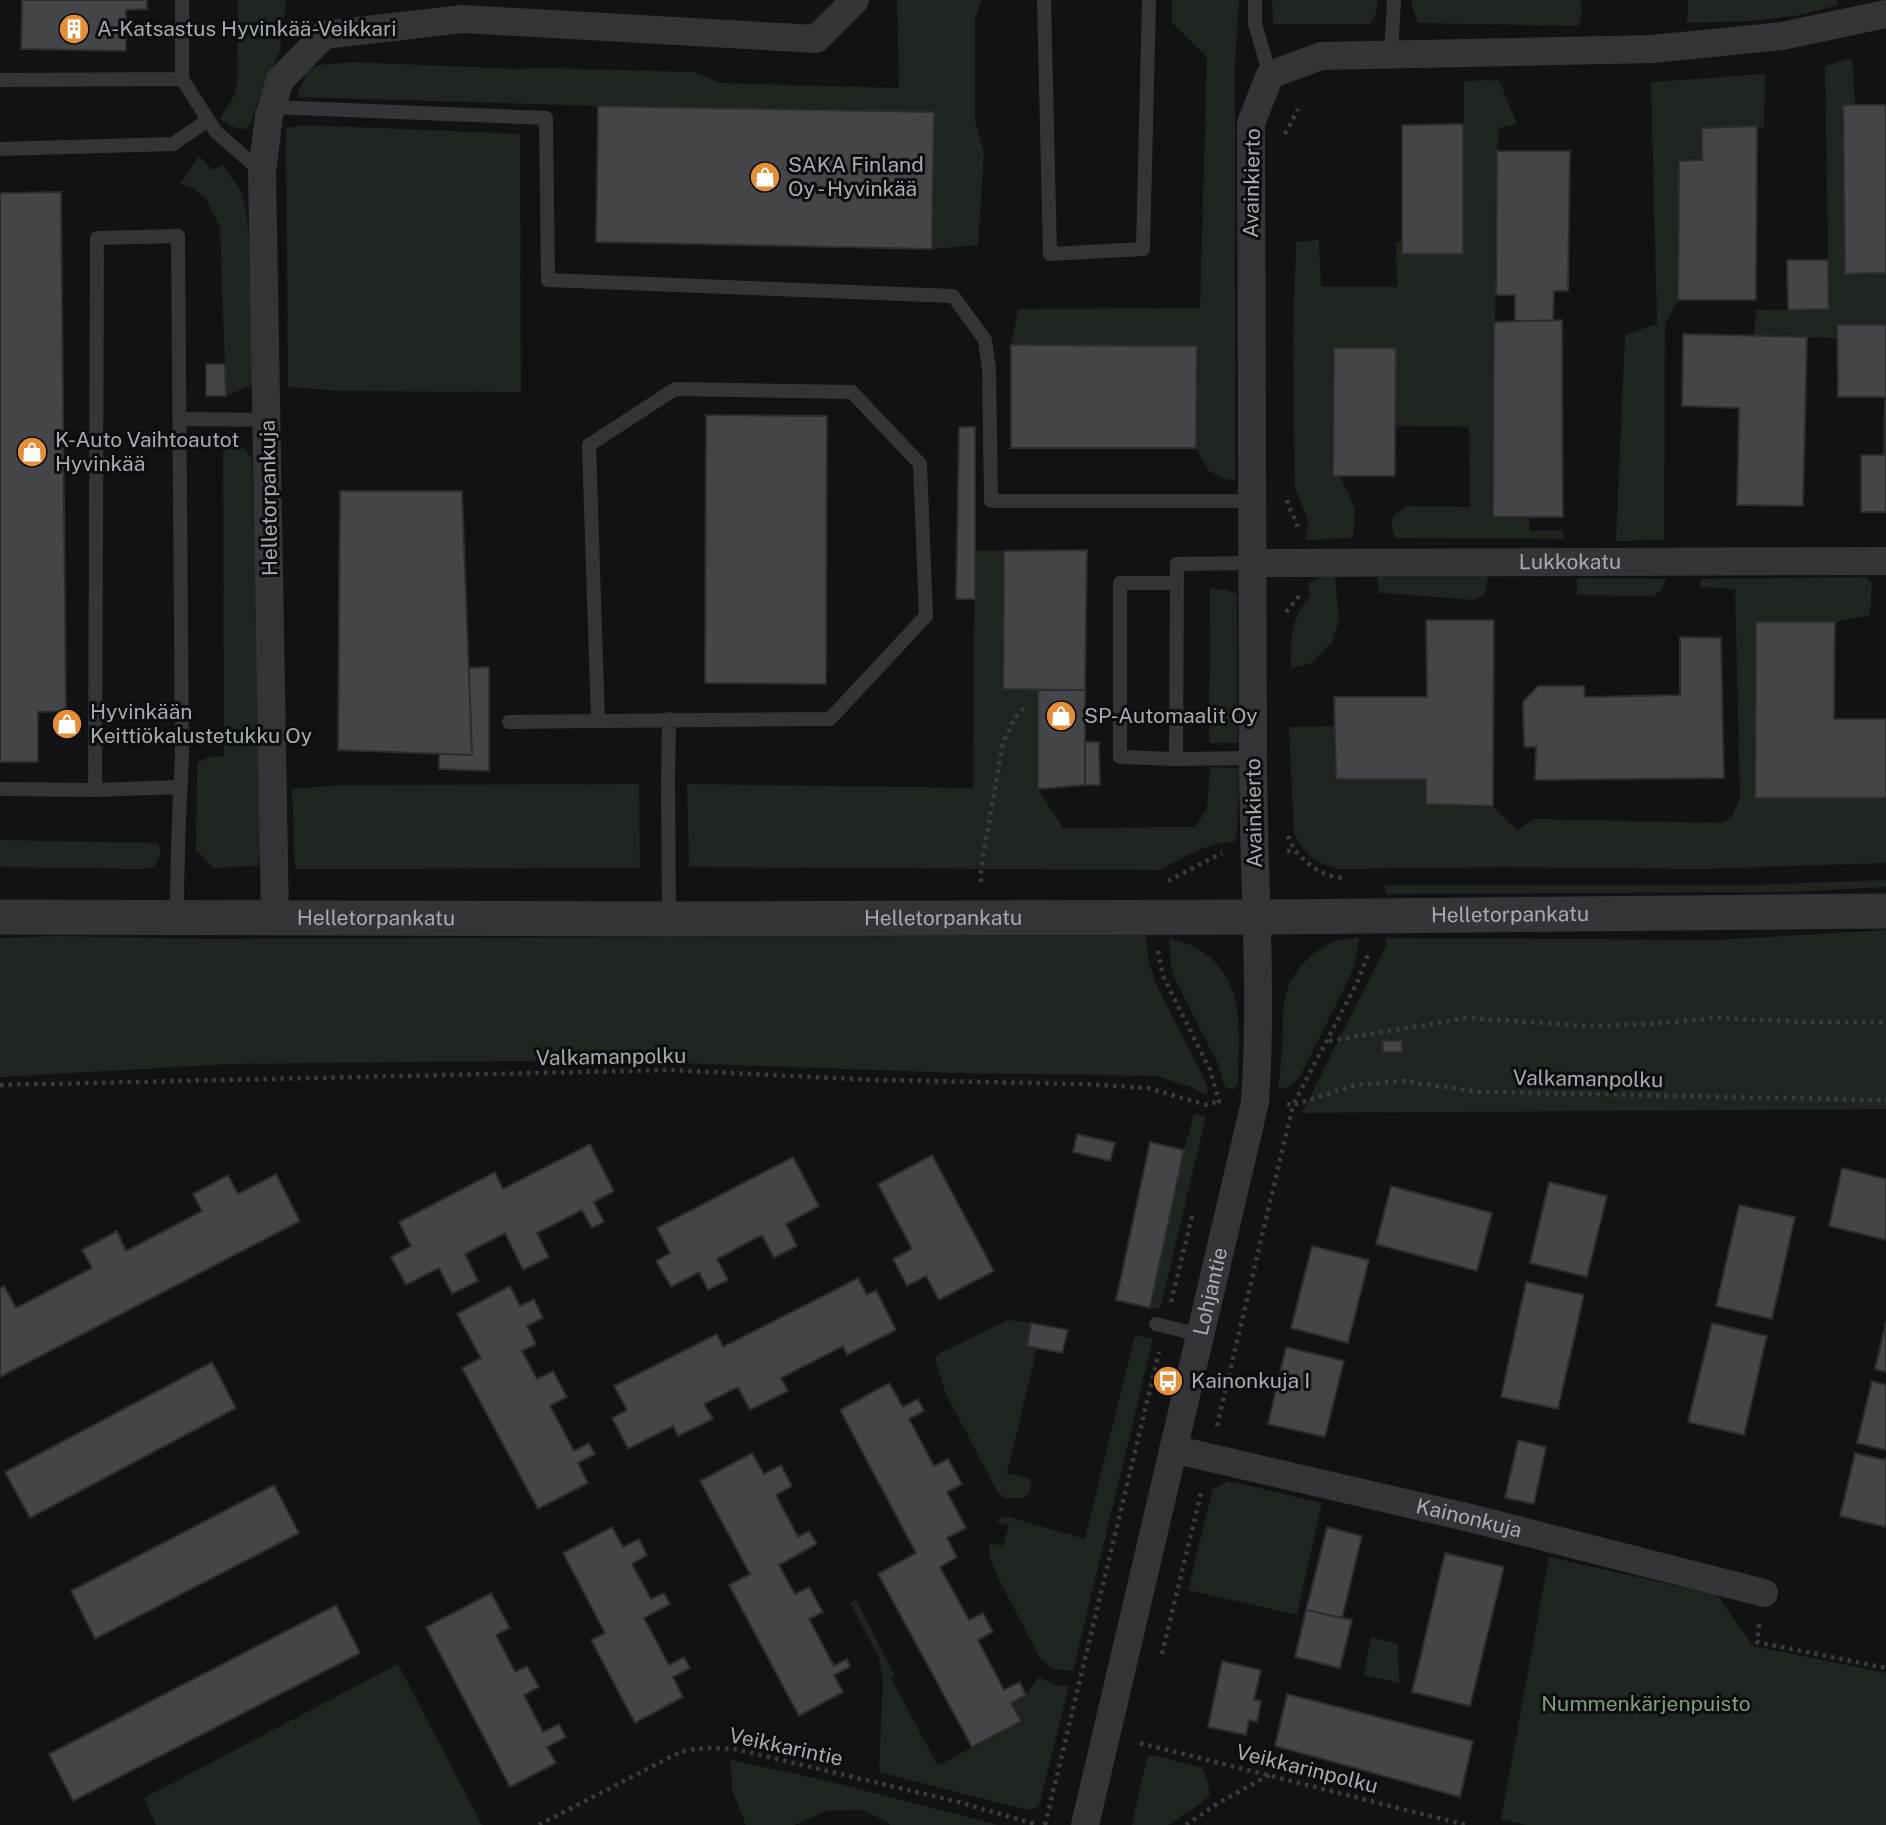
<svg xmlns="http://www.w3.org/2000/svg" width="1886" height="1825" viewBox="0 0 1886 1825" font-family="'Public Sans',sans-serif">
  <style>
    .green { fill: #1e251e }
    .building { fill: #434549; stroke: #2c2c2f; stroke-width: 2 }
    .lines { fill: none; stroke-linecap: round; stroke-linejoin: round }
    .path { stroke: #393b3e; stroke-width: 4.5; stroke-dasharray: 3.5 5; stroke-linecap: butt }
    .service { stroke: #333437; stroke-width: 14 }
    .minor { stroke: #333437; stroke-width: 28 }
    .tertiary { stroke: #333437; stroke-width: 35 }
    .labels { text-anchor: middle; stroke-width: 6; stroke-linejoin: round; paint-order: stroke }
    .poi-label { font-size: 21px; fill: #a4abb3; stroke: #0c0d0e; text-anchor: start }
    .street-label { font-size: 21px; fill: #a4abb3; stroke: #0c0d0e }
    .park-label { font-size: 21px; fill: #7f9c7c; stroke: #0c0d0e }
  </style>
  <rect width="100%" height="100%" fill="#111213"/>
  <path class="green" d="M238 0H286L280 51 259 98 251 123 244 130 234 127 220 119 235 94 237 81Z
    M897 0H982L975 18V120L984 152 978 245 932 249 934 112 598 106 300 97 297 93 305 78 307 70 319 65 352 62 513 69 544 68 694 72 721 83 899 88Z
    M1172 0H1239L1235 66V480L1224 479 1208 470 1196 448V346L1011 345 1018 309 1200 308 1207 57 1172 23Z
    M1272 0H1377V10L1371 24H1273Z
    M1412 0H1580L1582 10 1579 26 1418 23 1412 5Z
    M1688 0H1837V5L1801 15 1752 21 1686 23 1688 12Z
    M1852 58 1855 105 1843 106 1845 274 1886 273V325H1838L1837 338 1754 336 1756 310 1829 309 1825 66Z
    M1765 74 1764 127 1702 128V160L1679 162 1678 300 1665 324 1664 540 1616 541 1625 335 1657 324 1651 82Z
    M1499 80 1517 124 1499 128 1497 151 1493 517H1529L1530 531 1563 530 1564 539 1395 538 1391 525 1393 516 1408 506 1470 507 1469 427 1395 426V348L1334 349 1340 476 1355 508 1353 538 1306 540 1308 520 1295 488 1293 339 1296 242 1319 240 1321 287H1397L1396 242H1402V254H1463L1464 81Z
    M307 125 520 134 521 392 340 391 288 387 286 128Z
    M199 156 213 170 223 165 240 189 246 209 249 238 252 385 226 396 220 228 206 199 194 189 180 184Z
    M233 443 244 448 252 459 263 841 258 866 213 868 196 850 197 763 208 757 224 756 223 448Z
    M975 551H1004L1003 688 1038 690V789L1063 828 1195 827 1207 809 1210 767 1239 768 1237 831 1235 842C1208 841 1183 858 1160 870L689 867 687 784 973 788Z
    M1323 576 1335 577 1339 621 1332 642 1312 663 1291 668C1292 636 1289 621 1310 596L1308 583Z
    M1488 576 1485 594 1475 600 1379 593 1377 577Z
    M1866 577 1872 583 1870 615 1835 622H1756L1755 798H1886V863L1699 869 1505 867 1339 869C1315 862 1305 856 1294 833L1289 727 1335 726 1336 779H1426V804L1493 806 1517 830 1535 819 1723 823 1733 815 1740 797 1735 589 1701 587V579Z
    M1577 578 1667 579 1660 592 1652 596 1577 595Z
    M1210 588 1226 590 1237 594 1238 743H1209Z
    M639 784 640 868 295 869 292 789 340 785Z
    M0 840 158 843 161 853 154 867 144 869 0 867Z
    M1886 880V887L1788 892 1386 894 1385 885H1754Z
    M1886 930V1109L1302 1113 1386 946V938L1715 940Z
    M1146 935 1149 964 1157 986 1205 1080 1208 1089 1207 1096 1191 1087 1156 1076 960 1073 596 1060 232 1064 0 1077V938L56 936 214 939Z
    M1169 938C1177 941 1188 943 1195 947 1248 977 1238 1031 1238 1082L1234 1090 1225 1087 1218 1064 1175 979 1171 966Z
    M1359 938 1355 962 1350 977 1300 1076 1291 1086 1278 1089C1281 1069 1282 1049 1283 1028 1283 1016 1283 1002 1287 990 1294 969 1316 947 1337 941 1344 939 1352 939 1359 938Z
    M1194 1114 1206 1117 1160 1309 1150 1308 1184 1150Z
    M1008 1320 1031 1323 1027 1345 1037 1348 1007 1473 1032 1480 1029 1493 1024 1498H1003L997 1491 946 1394 935 1359 938 1354Z
    M1138 1335 1153 1339 1073 1671 1053 1669 1040 1658 998 1578 989 1555V1543L1003 1546 1009 1525 995 1521 1005 1516 1085 1539 1134 1339Z
    M1229 1481 1322 1503 1297 1615 1188 1590 1213 1489Z
    M1549 1557 1717 1595 1753 1646 1886 1673V1825H1526L1501 1819Z
    M856 1599 895 1676 891 1678 938 1766 1020 1721 1011 1703 1026 1695 1039 1677 1056 1685 1069 1686 1039 1806 1034 1809H1023L879 1772 883 1680 879 1658 850 1603Z
    M1371 1637 1398 1644 1399 1683 1364 1675Z
    M398 1664 482 1825H156L144 1798Z
    M1153 1755 1202 1768 1208 1782 1210 1795 1200 1804 1168 1825H1132L1147 1757Z
    M731 1760 832 1782 998 1825H890L885 1821 862 1810 826 1811 794 1825H746L732 1790Z"/>
  <path class="building" d="M22 0H147V9L126 10V51L21 49Z
    M1843 105H1886V273L1845 274Z
    M598 106 934 112 932 249 596 242Z
    M1463 124V254H1402V125Z
    M1757 126 1756 300H1678L1679 161 1702 160V128Z
    M1497 151H1570L1568 291H1554L1553 321H1515V295H1496Z
    M61 192 66 711 38 712V762H0V193Z
    M1787 260H1828L1829 309 1788 310Z
    M1562 320 1563 517H1493L1494 322Z
    M1837 325H1886V512H1861V455H1884L1885 397H1838Z
    M1683 334 1807 337 1803 506 1737 505 1739 408 1682 406Z
    M1011 345 1197 346 1196 448H1011Z
    M1334 348H1396L1395 476H1333Z
    M206 364H225L226 396H206Z
    M706 415 827 416 826 684 705 683Z
    M959 427H975V599H956Z
    M340 491H462L472 755 338 750Z
    M1087 550 1085 690 1003 689 1004 551Z
    M1426 620H1494L1493 806 1426 804V779H1336L1334 697H1427Z
    M1756 622H1835L1834 719H1886V798H1755Z
    M1680 637 1721 638 1724 778 1535 780 1536 747H1524L1523 702 1538 686H1584L1585 697 1680 695Z
    M489 667V771L439 769V754L472 755 469 668Z
    M1038 690H1085V785L1038 789Z
    M1085 742H1099L1100 785H1085Z
    M1382 1041H1402V1052H1383Z
    M1077 1134 1115 1143 1110 1161 1073 1152Z
    M1150 1142 1184 1150 1150 1308 1116 1300Z
    M590 1144 614 1191 594 1202 604 1222 592 1228 582 1210 537 1233 549 1257 523 1270 505 1233 465 1254 478 1281 452 1294 439 1268 406 1285 391 1257 411 1246 399 1222 495 1172 503 1189Z
    M932 1155 994 1271 939 1300 926 1276 907 1286 893 1259 912 1249 878 1184Z
    M793 1157 819 1206 786 1224 797 1246 774 1258 762 1235 717 1259 728 1280 708 1290 699 1272 671 1287 656 1261 670 1253 657 1228Z
    M1842 1168 1886 1179V1240L1829 1226Z
    M276 1174 300 1221 0 1377V1288L4 1286 16 1308 92 1268 82 1250 117 1231 126 1251 202 1211 193 1194 228 1175 238 1194Z
    M1549 1182 1607 1196 1587 1277 1530 1263Z
    M1391 1186 1492 1213 1477 1271 1376 1244Z
    M1739 1205 1795 1217 1772 1319 1716 1306Z
    M1312 1246 1369 1260 1348 1343 1291 1328Z
    M858 1278 867 1295 876 1290 896 1330 847 1355 843 1346 781 1378 788 1391 750 1410 738 1387 704 1404 713 1419 678 1436 673 1426 628 1449 612 1418 627 1410 614 1386 717 1334 723 1347Z
    M1526 1282 1584 1295 1558 1409 1501 1397Z
    M510 1286 520 1306 534 1299 543 1318 527 1326 536 1344 522 1351 537 1379 553 1371 567 1397 550 1406 574 1451 589 1443 595 1454 578 1463 588 1483 538 1509 462 1368 481 1358 457 1314Z
    M1886 1322V1372L1875 1369Z
    M1031 1323 1068 1330 1062 1353 1027 1346Z
    M1712 1323 1767 1336 1744 1435 1688 1422Z
    M1286 1347 1344 1361 1325 1437 1268 1424Z
    M212 1362 236 1408 30 1518 5 1472Z
    M1872 1381 1886 1385V1450L1857 1443Z
    M889 1383 903 1407 918 1399 924 1411 909 1419 934 1466 948 1459 962 1484 947 1492 966 1528 947 1538 957 1557 940 1567 969 1620 983 1613 993 1632 978 1640 1004 1690 1020 1682 1026 1695 1011 1703 1021 1721 972 1747 878 1574 916 1553 840 1410Z
    M1518 1440 1546 1447 1534 1504 1505 1498Z
    M752 1453 764 1474 781 1465 792 1486 776 1495 798 1537 809 1531 817 1544 779 1565 795 1594 809 1587 823 1612 809 1619 834 1666 847 1659 850 1667 834 1675 843 1692 799 1716 729 1585 750 1574 700 1481Z
    M1855 1453 1885 1460 1886 1457V1527L1840 1516Z
    M274 1485 299 1533 95 1639 71 1591Z
    M612 1527 623 1547 639 1539 647 1555 632 1564 651 1599 664 1593 670 1604 644 1618 669 1665 684 1657 690 1668 673 1677 683 1697 635 1723 591 1640 605 1633 563 1553Z
    M1327 1527 1362 1536 1342 1618 1306 1610Z
    M1445 1553 1504 1567 1470 1706 1412 1692Z
    M491 1593 510 1628 496 1635 515 1672 527 1666 539 1687 524 1695 543 1732 559 1724 566 1737 547 1747 556 1763 510 1787 426 1627Z
    M336 1605 360 1653 73 1801 49 1754Z
    M1306 1610 1352 1620 1340 1668 1295 1657Z
    M1222 1661 1261 1670 1254 1700 1261 1701 1257 1722 1249 1720 1246 1735 1208 1727Z
    M1287 1694 1473 1741 1460 1797 1275 1746Z"/>
  <g class="lines">
    <path class="path" d="M1285 134 1298 109
      M1287 500C1289 511 1297 519 1298 530
      M1286 612 1300 595
      M1288 836 1295 851
      M1287 851H1295C1310 866 1321 876 1343 878
      M1168 881 1222 853
      M981 882V869L1003 743 1016 716 1024 708
      M1158 951 1163 976 1210 1070 1219 1101 1218 1105
      M1329 1041 1467 1018 1588 1026 1650 1024 1716 1018 1805 1022H1886
      M0 1085 668 1070 876 1080 1083 1084 1148 1088 1207 1105 1219 1101
      M1287 1104 1293 1105 1357 983 1369 952
      M1171 1302 1193 1212
      M1217 1426 1293 1105 1355 1085 1404 1081 1479 1092 1886 1100
      M1759 1624 1757 1642 1886 1668
      M1162 1654 1202 1489
      M1140 1743 1466 1825
      M539 1825 672 1756 687 1750 710 1748 735 1749 962 1803 1038 1825
      M1045 1825 1159 1352
      M1186 1825 1217 1804 1269 1775"/>
    <path class="service" d="M182 0V79L216 132 262 172
      M1044 0 1050 254 1143 249 1149 0
      M1255 0V24L1270 75
      M1391 55 1394 0
      M0 80 182 79
      M271 107 546 118 548 280 953 296 985 340 989 369 991 501H1253
      M0 149 173 144 208 120
      M675 389 852 392 920 464 926 616 830 719 598 721 589 445Z
      M180 419 268 420
      M509 722 598 721
      M1253 758 1176 759 1177 564 1253 563
      M1176 759 1120 757V583H1177
      M0 789 95 790
      M177 917C177 864 179 811 182 758L178 236 97 238 95 790 180 787
      M669 919 668 784 669 719
      M1156 1324 1200 1335"/>
    <g class="minor">
      <path id="s1" d="M1253 563 1886 561"/>
      <path d="M275 918 262 172 269 116 280 80 324 35 462 19 816 39 855 0"/>
      <path id="s2" d="M1173 1449 1474 1519 1764 1593"/>
      <path id="s3" d="M1085 1825 1255 1102C1263 987 1253 873 1253 758 1252 546 1252 334 1251 123L1270 75 1321 56 1652 49 1782 36 1886 14"/>
    </g>
    <path class="tertiary" id="s4" d="M0 917 669 919 1257 917 1886 911"/>
  </g>
  <defs>
    <g id="building-disc" transform="scale(1.575)"><circle r="9.5" fill="#e58e38" stroke="#0c0d0e"/><path d="M-4-6H4V6H1V3H-1V6H-4ZM-2.5-4.3h1.7v1.8h-1.7ZM.8-4.3h1.7v1.8H.8ZM-2.5-1h1.7V.8h-1.7ZM.8-1h1.7V.8H.8Z" fill="#fff"/></g>
    <g id="shop-disc" transform="scale(1.575)"><circle r="9.5" fill="#e58e38" stroke="#0c0d0e"/><path d="M-5-2.5h2.3a2.7 3.5 0 0 1 5.4 0H5L5.5 6h-11ZM-1.5-2.5h3a1.5 2.3 0 0 0-3 0Z" fill="#fff"/></g>
    <g id="bus-disc" transform="scale(1.575)"><circle r="9.5" fill="#e58e38" stroke="#0c0d0e"/><path d="M-5-6H5V4H4V6H2V4H-2V6H-4V4H-5ZM-3.5-4V0h7V-4ZM-3.5 1.2v1.5H-2V1.2ZM2 1.2v1.5H3.5V1.2Z" fill="#fff"/></g>
  </defs>
  <g fill-rule="evenodd">
    <use href="#building-disc" x="74" y="29"/>
    <use href="#shop-disc" x="765" y="177"/>
    <use href="#shop-disc" x="32" y="452"/>
    <use href="#shop-disc" x="1061" y="716"/>
    <use href="#shop-disc" x="67" y="724"/>
    <use href="#bus-disc" x="1168" y="1381"/>
  </g>
  <g class="labels">
    <g class="poi-label">
      <text x="97" y="36">A-Katsastus Hyvinkää-Veikkari</text>
      <text x="788" y="172">SAKA Finland<tspan x="788" dy="24">Oy - Hyvinkää</tspan></text>
      <text x="55" y="447">K-Auto Vaihtoautot<tspan x="55" dy="24">Hyvinkää</tspan></text>
      <text x="90" y="719">Hyvinkään<tspan x="90" dy="24">Keittiökalustetukku Oy</tspan></text>
      <text x="1084" y="723">SP-Automaalit Oy</text>
      <text x="1191" y="1388">Kainonkuja I</text>
    </g>
    <g class="street-label">
      <text transform="translate(1252 183) rotate(-89)" y="7">Avainkierto</text>
      <text transform="translate(269 498) rotate(-91)" y="7">Helletorpankuja</text>
      <text dy="7" stroke="none"><textPath href="#s1" startOffset="317">Lukkokatu</textPath></text>
      <text transform="translate(1254 813) rotate(-91)" y="7">Avainkierto</text>
      <text dy="7" stroke="none"><textPath href="#s4" startOffset="1510">Helletorpankatu</textPath></text>
      <text dy="7" stroke="none"><textPath href="#s4" startOffset="943">Helletorpankatu</textPath></text>
      <text dy="7" stroke="none"><textPath href="#s4" startOffset="376">Helletorpankatu</textPath></text>
      <text transform="translate(611 1057) rotate(-1)" y="7">Valkamanpolku</text>
      <text transform="translate(1588 1079) rotate(1)" y="7">Valkamanpolku</text>
      <text dy="7" stroke="none"><textPath href="#s3" startOffset="548">Lohjantie</textPath></text>
      <text dy="7" stroke="none"><textPath href="#s2" startOffset="304">Kainonkuja</textPath></text>
      <text transform="translate(786 1747) rotate(12)" y="7">Veikkarintie</text>
      <text transform="translate(1307 1769) rotate(14)" y="7">Veikkarinpolku</text>
    </g>
    <g class="park-label">
      <text x="1646" y="1711">Nummenkärjenpuisto</text>
    </g>
  </g>
</svg>
